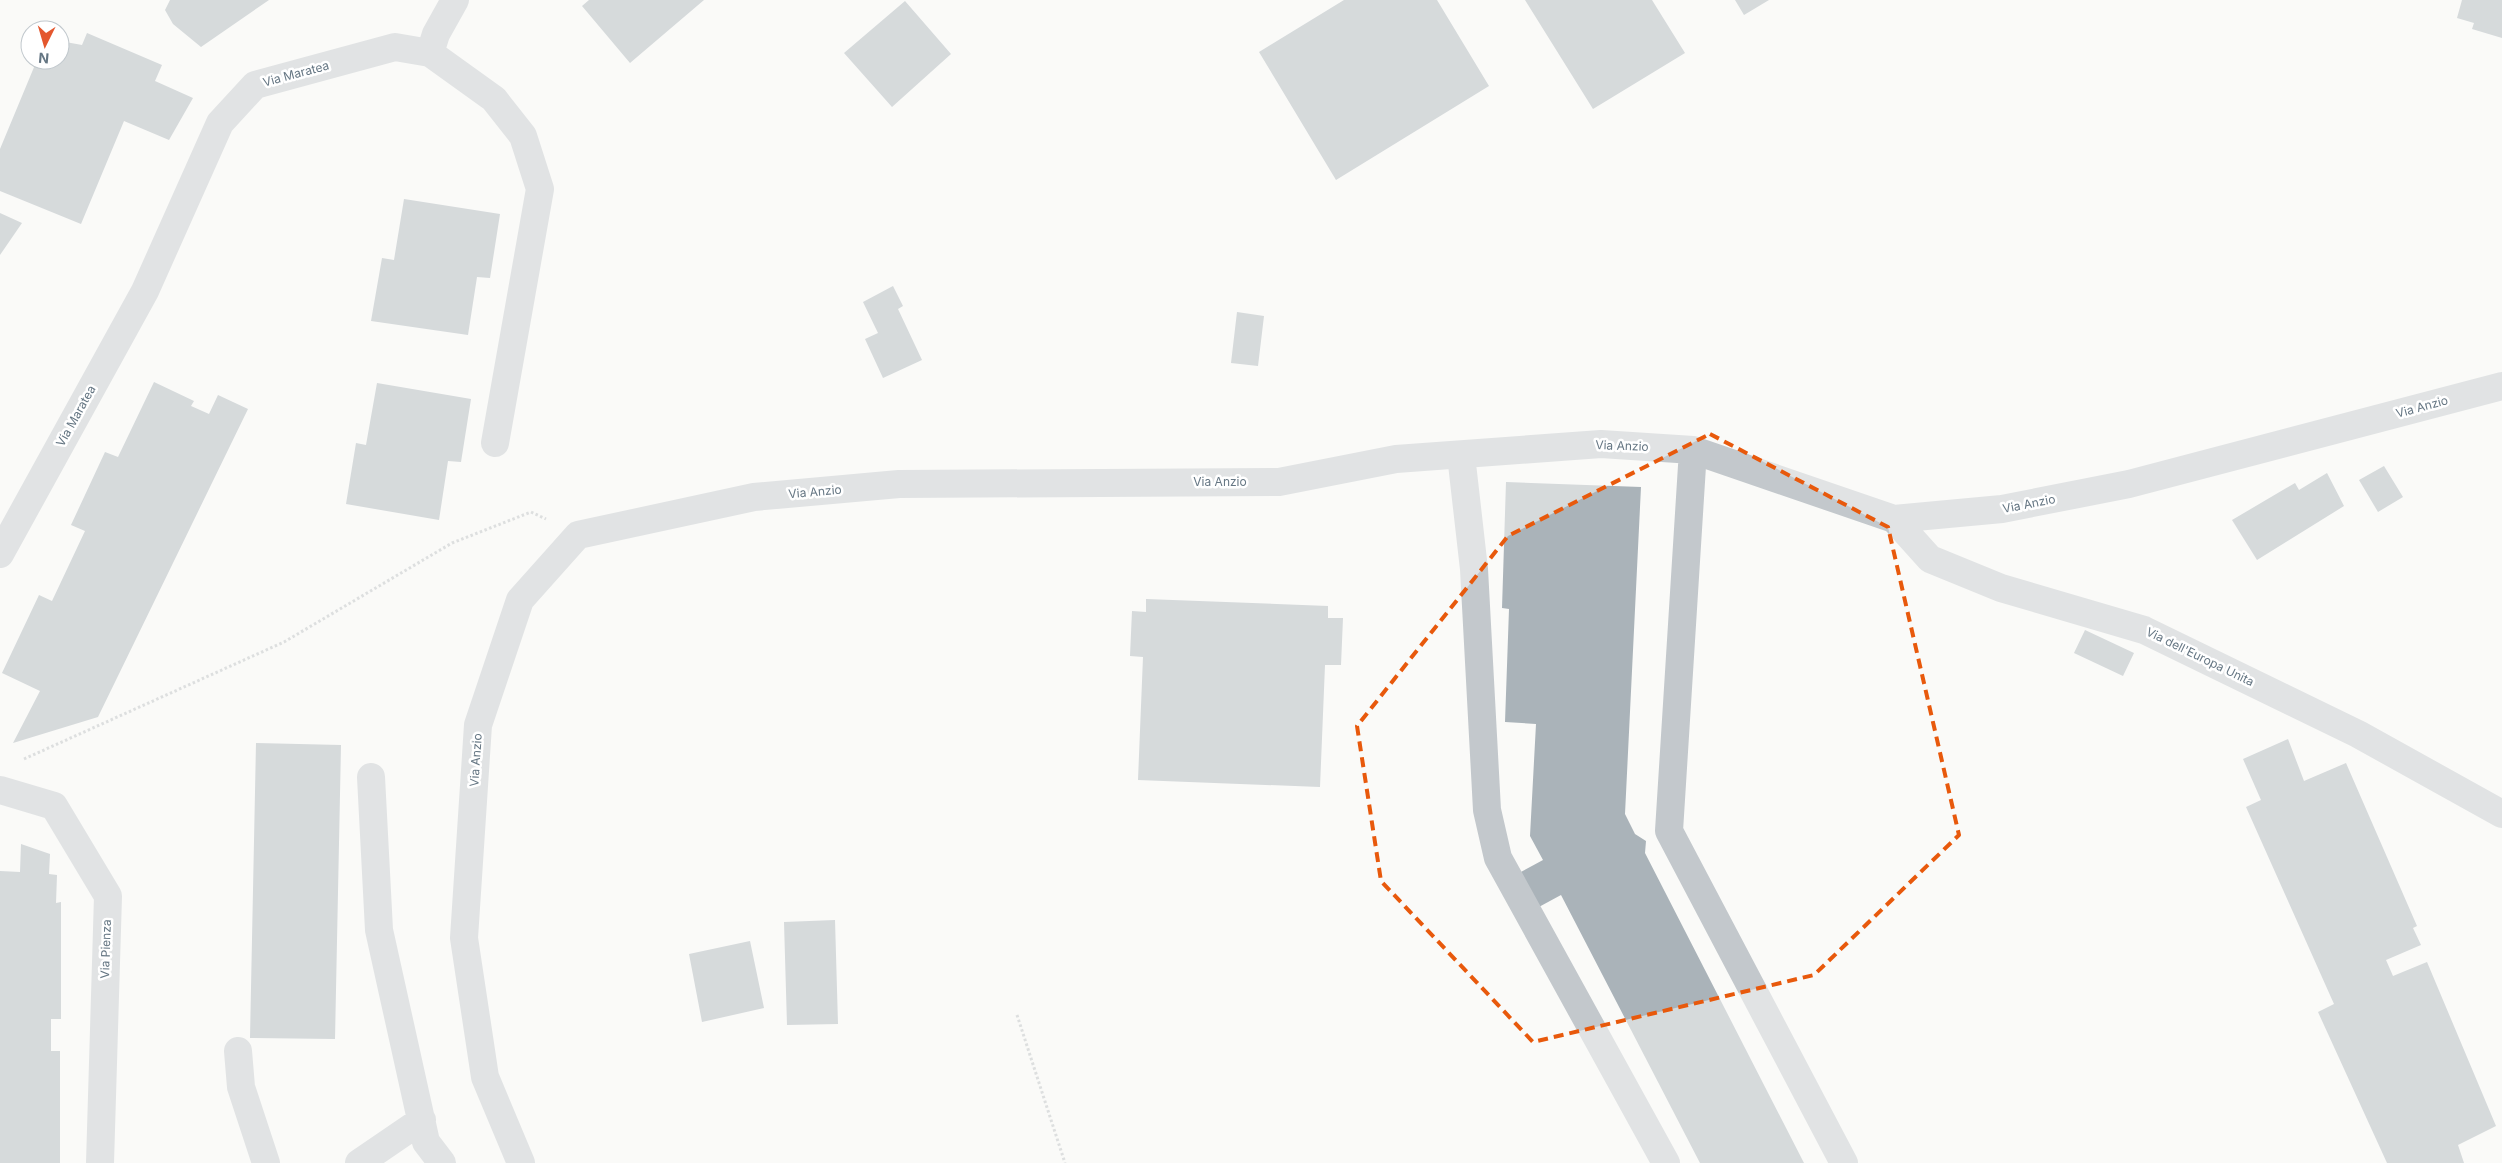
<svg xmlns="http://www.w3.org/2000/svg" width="2502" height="1163" viewBox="0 0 2502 1163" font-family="Inter,sans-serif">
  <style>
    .building { fill: #aab3b9 }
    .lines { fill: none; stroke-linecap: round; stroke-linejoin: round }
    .path { stroke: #bbbfc2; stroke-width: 3; stroke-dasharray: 2.5 2.5; stroke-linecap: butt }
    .minor { stroke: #c3c8cc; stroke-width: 28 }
    .marked { fill: none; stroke: #e8590c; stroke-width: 4; stroke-dasharray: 10 6; stroke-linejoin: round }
    .labels { text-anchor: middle; stroke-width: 5; stroke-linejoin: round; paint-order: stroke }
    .street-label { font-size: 12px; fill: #657683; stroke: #fff }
  </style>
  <rect width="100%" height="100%" fill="#fafaf8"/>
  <path class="building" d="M170 0H269L201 47 173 24 165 10Z
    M589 0H704L630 63 582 6Z
    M1344 0H1437L1489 86 1336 180 1259 52Z
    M1525 0H1652L1685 53 1593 109Z
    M1735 0H1769L1744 15Z
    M2462 0H2502V38L2472 29 2474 23 2457 18Z
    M905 1 951 54 892 107 844 53Z
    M87 33 162 65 155 81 193 98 169 140 124 121 81 224 0 191V149L37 60H60V41L82 45Z
    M404 199 500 214 490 278 477 277 468 335 371 321 382 258 394 260Z
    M0 213 22 223 0 255Z
    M893 286 903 306 898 309 922 360 883 378 865 339 878 333 863 302Z
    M1237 312 1264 316 1258 366 1231 363Z
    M154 382 194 401 191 406 209 414 218 395 248 409 98 717 13 743 40 691 2 673 39 595 52 601 85 531 71 525 105 452 118 457Z
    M377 383 471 399 461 462 448 461 439 520 346 504 356 443 366 445Z
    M2384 466 2403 497 2378 512 2359 480Z
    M2327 473 2344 506 2257 560 2232 520 2295 483 2299 490Z
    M1506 482 1641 487 1625 814 1635 834 1646 841 1645 853 1804 1163H1700L1561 895 1537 908 1519 873 1543 860 1530 836 1536 724 1505 722 1509 609 1502 608Z
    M1146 599 1328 606V618H1343L1341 665H1325L1320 787 1138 780 1143 657 1130 656 1132 611 1146 612Z
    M2085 630 2134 653 2123 676 2074 653Z
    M2288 739 2304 781 2346 763 2417 926 2413 928 2421 945 2386 960 2393 976 2427 962 2496 1126 2458 1145 2464 1163H2387L2318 1012 2334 1004 2246 807 2261 800 2243 759Z
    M256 743 341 745 335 1039 250 1038Z
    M21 844 50 854 49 874 57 875 56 903 61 902V1019H51V1051H60V1163H0V871L20 872Z
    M835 920 838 1024 787 1025 784 922Z
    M750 941 764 1008 702 1022 689 954Z"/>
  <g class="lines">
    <path class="path" d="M24 759 284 642 452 543 531 512 546 519
      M1017 1015 1065 1163"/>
    <path class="minor" d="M430 53 436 34 455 0
      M1693 450 1669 831 1844 1163
      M1461 455 1474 569 1487 810 1498 858 1666 1163
      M1894 519 1930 559 2001 588 2144 630 2358 734 2502 814
      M0 554 145 291 220 123 255 85 395 47 430 53 494 99 523 136 540 189 495 443
      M371 777 379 930 426 1142 442 1163
      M0 790 54 806 108 896 100 1163
      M238 1051 241 1087 266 1163
      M359 1163 422 1120
      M521 1163 485 1077 464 938 478 725 520 600 578 535 754 497 899 484 1279 482 1396 459 1601 444 1693 450 1894 519 2002 509 2129 484 2502 386"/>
  </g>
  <path d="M0 0H2502V1163H0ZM1710 434 1888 527 1959 835 1814 975 1533 1042 1381 881 1357 726 1508 536Z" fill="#fafaf8" fill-opacity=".55" fill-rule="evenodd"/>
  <path class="marked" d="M1710 434 1888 527 1959 835 1814 975 1533 1042 1381 881 1357 726 1508 536Z"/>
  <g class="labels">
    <g class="street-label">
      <text transform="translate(296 74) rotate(-15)" y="4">Via Maratea</text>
      <text transform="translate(2422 407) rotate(-15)" y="4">Via Anzio</text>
      <text transform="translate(76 416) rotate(-61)" y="4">Via Maratea</text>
      <text transform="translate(1622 446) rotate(2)" y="4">Via Anzio</text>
      <text x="1220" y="486">Via Anzio</text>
      <text transform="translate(815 492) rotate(-5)" y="4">Via Anzio</text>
      <text transform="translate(2029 504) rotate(-11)" y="4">Via Anzio</text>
      <text transform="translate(2200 657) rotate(26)" y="4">Via dell'Europa Unita</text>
      <text transform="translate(476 760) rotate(-86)" y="4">Via Anzio</text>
      <text transform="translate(106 949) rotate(-88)" y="4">Via Pienza</text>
    </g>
  </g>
  <g transform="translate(45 45) rotate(185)"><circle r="24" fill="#ffffff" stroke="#c1c8cd"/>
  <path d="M0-4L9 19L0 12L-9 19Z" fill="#e4572e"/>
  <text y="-8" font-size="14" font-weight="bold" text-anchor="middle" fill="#657683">N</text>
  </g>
</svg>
